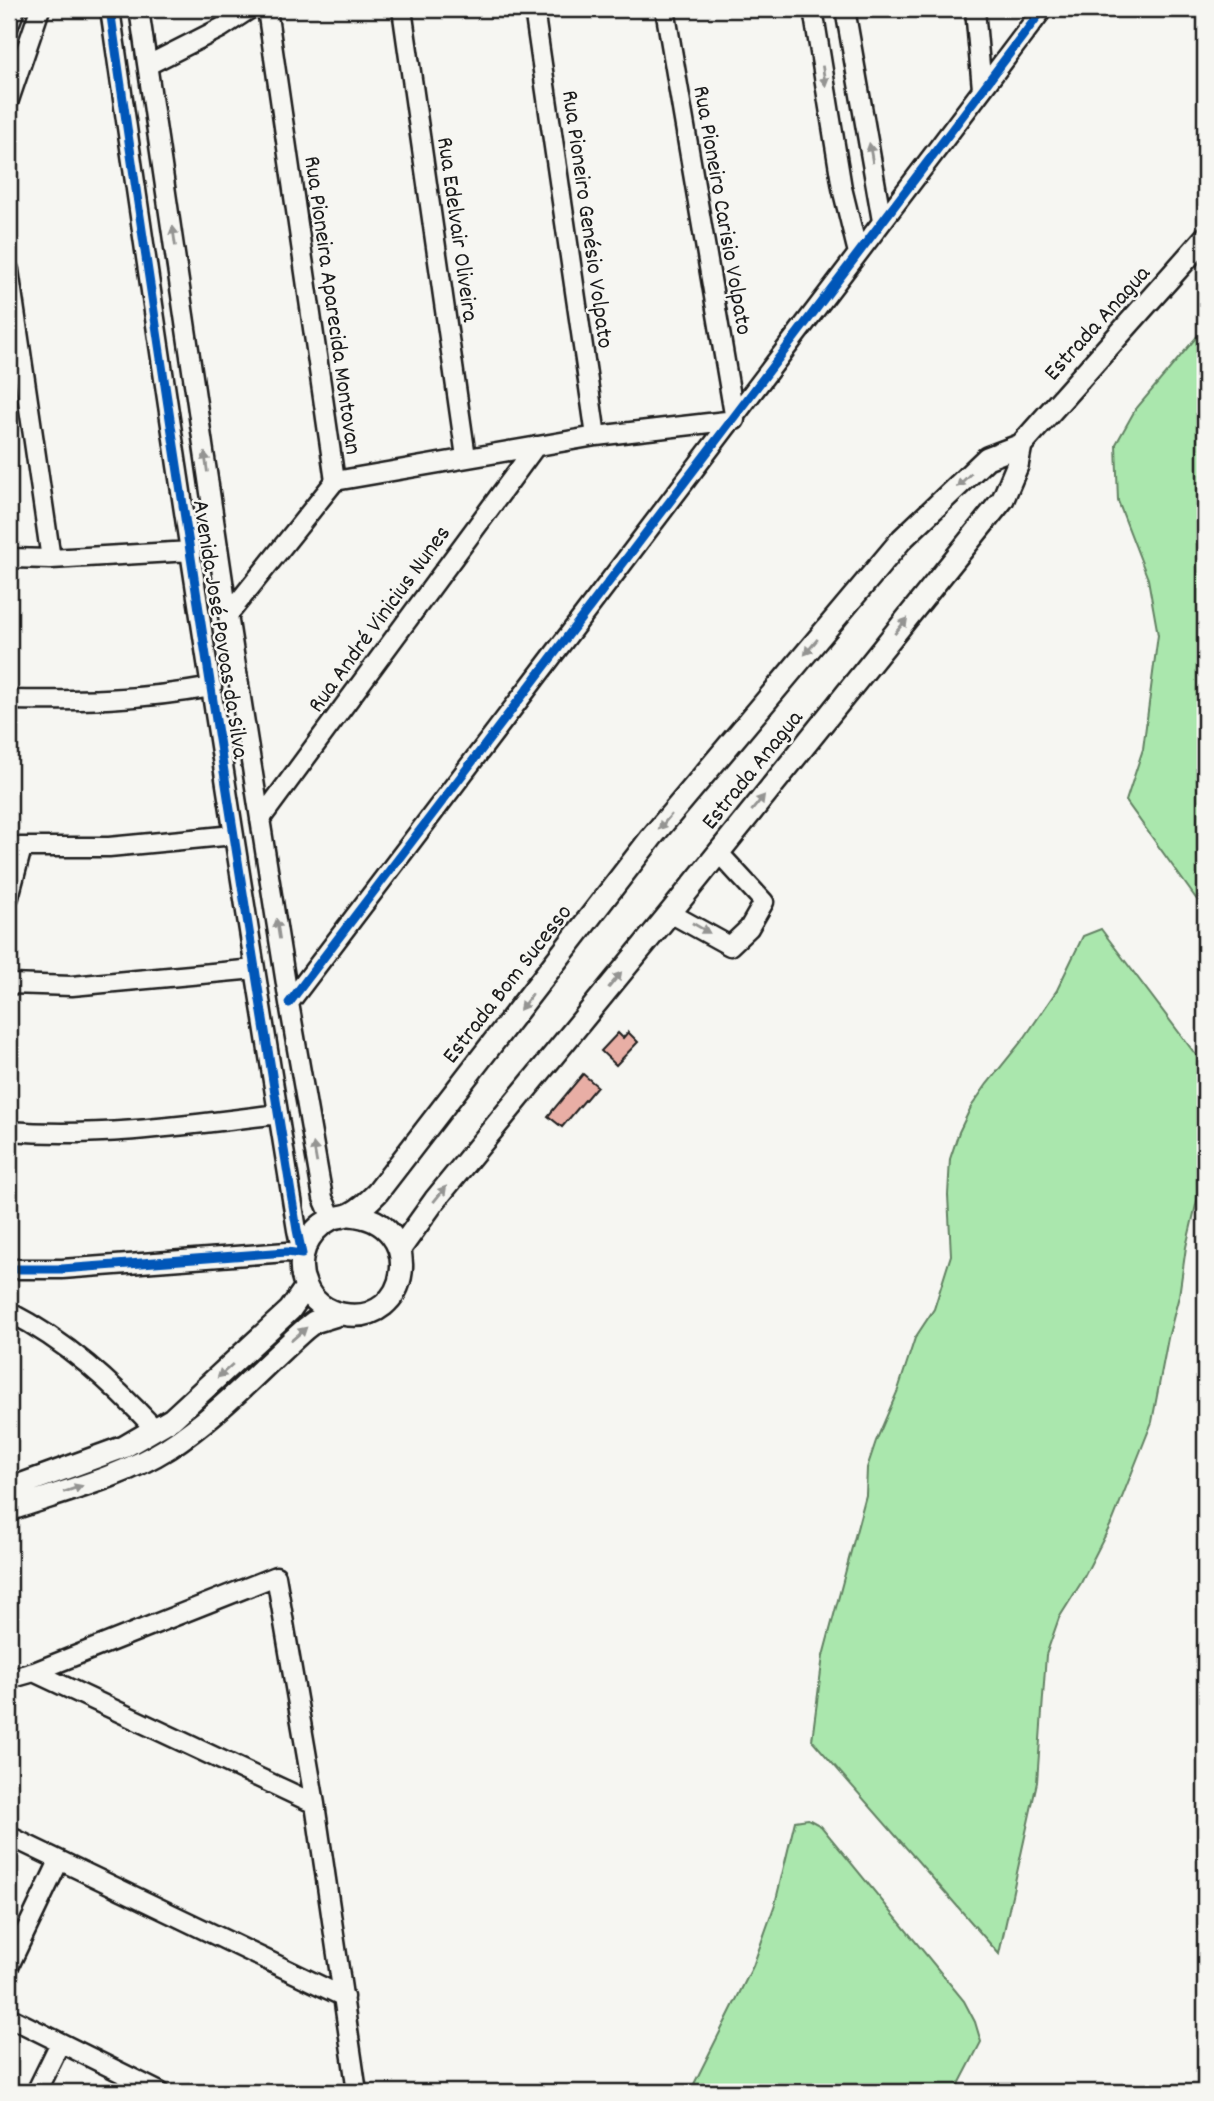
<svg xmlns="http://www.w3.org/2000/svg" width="1214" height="2101" viewBox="0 0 1214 2101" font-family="Dekko,sans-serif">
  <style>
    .green { fill: #aae7ad; stroke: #638264; stroke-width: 2 }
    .building { fill: #e8aea5; stroke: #1c1c1c; stroke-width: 2 }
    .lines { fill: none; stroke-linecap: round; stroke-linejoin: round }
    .minor-casing { stroke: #1c1c1c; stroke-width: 23 }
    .major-casing { stroke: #1c1c1c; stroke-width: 26 }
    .minor { stroke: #f6f6f2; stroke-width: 18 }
    .major { stroke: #f6f6f2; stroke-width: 21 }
    .cycleway-casing { stroke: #f6f6f2; stroke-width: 13 }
    .cycleway { stroke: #0057b8; stroke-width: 9 }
    .oneway { fill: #949492 }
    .labels { text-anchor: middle; stroke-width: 5; stroke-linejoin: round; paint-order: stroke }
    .street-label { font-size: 24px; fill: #1c1c1c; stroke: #f6f6f2 }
  </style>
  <rect width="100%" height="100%" fill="#f6f6f2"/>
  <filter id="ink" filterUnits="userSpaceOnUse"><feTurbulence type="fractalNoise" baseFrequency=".0143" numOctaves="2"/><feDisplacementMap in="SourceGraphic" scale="14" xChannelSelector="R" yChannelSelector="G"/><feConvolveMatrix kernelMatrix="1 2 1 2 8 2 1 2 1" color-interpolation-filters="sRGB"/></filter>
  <g filter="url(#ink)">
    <path class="green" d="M1205 327V911L1126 801 1143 749 1158 635 1148 579 1118 501 1116 444 1135 410Z
      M1101 929 1205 1067V1167L1186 1247 1179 1296 1168 1338 1152 1422 1113 1520 1081 1583 1059 1618 1046 1655 1037 1782 999 1954 812 1740 823 1656 866 1495 867 1468 876 1441 898 1390 915 1338 934 1309 951 1255 948 1195 950 1159 959 1132 971 1107 987 1084 1025 1037 1057 990 1083 936Z
      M808 1819 821 1826 964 2001 975 2022 981 2042 955 2092H690L753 1966 775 1904 795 1821Z"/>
    <path class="building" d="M628 1032 638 1042 616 1065 601 1051 618 1033 623 1038Z
      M583 1074 597 1086 562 1127 548 1116Z"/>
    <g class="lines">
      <g class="minor-casing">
        <path id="minor" d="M139 9 228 615 289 1003 323 1198 332 1218
          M402 9 466 457
          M534 9 596 436
          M813 9 842 188 858 253
          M845 9 882 221
          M975 9 982 89
          M9 25 15 9
          M148 65 221 28 250 9
          M9 100 40 9
          M9 270 51 559
          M335 481 596 436 735 420 665 9
          M9 558 51 559 191 551
          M228 615 335 481 267 9
          M9 700C81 701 141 700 212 687
          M260 820 536 446
          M9 847H109L234 835
          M9 897 22 848
          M670 913 730 946 749 928 764 902 718 852
          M9 984 72 986 255 969
          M289 1003C542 672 793 341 1043 9
          M9 1131C99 1138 189 1125 278 1114
          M9 1269H62L287 1252 302 1254 297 1230C231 824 168 416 110 9
          M9 1312C66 1341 112 1383 155 1429
          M34 1672 315 1804
          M9 1679 34 1672 276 1576 315 1804 357 2092
          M9 1836 344 1997
          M9 1966 59 1861
          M9 2017 160 2092
          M36 2092 60 2043"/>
      </g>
      <g class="major-casing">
        <path id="major" d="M350 1215C428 1221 411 1328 342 1314 326 1311 312 1301 306 1286 294 1260 307 1231 331 1219 338 1216 346 1217 352 1213 361 1209 369 1201 377 1193L651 838 902 539 987 458 1021 445
          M400 1249 435 1200 670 913 1003 499 1017 466 1021 445 1205 238
          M9 1489 124 1447 172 1419 290 1310 306 1287
          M9 1510C62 1492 120 1478 168 1448 219 1415 260 1369 305 1329L314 1322 340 1314"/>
      </g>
      <use href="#minor" class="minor"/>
      <use href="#major" class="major"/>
      <g class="cycleway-casing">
        <path id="cycleway" d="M289 1003C542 672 793 341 1043 9
          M9 1269H62L287 1252 302 1254 297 1230C231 824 168 416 110 9"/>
      </g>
      <use href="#cycleway" class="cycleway"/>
    </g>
    <defs><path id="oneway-solid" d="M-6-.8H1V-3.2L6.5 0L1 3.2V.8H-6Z" transform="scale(1.75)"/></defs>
    <g class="oneway">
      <use href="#oneway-solid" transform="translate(824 76) rotate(81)"/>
      <use href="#oneway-solid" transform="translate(871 153) rotate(-100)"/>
      <use href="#oneway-solid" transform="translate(174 236) rotate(-98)"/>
      <use href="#oneway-solid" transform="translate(206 462) rotate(-98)"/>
      <use href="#oneway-solid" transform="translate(964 480) rotate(136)"/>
      <use href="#oneway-solid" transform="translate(901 626) rotate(-51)"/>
      <use href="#oneway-solid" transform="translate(811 647) rotate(130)"/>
      <use href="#oneway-solid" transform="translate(758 803) rotate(-51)"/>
      <use href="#oneway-solid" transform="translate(665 822) rotate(130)"/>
      <use href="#oneway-solid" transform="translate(701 928) rotate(30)"/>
      <use href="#oneway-solid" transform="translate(278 929) rotate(-99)"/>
      <use href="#oneway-solid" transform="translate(615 980) rotate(-51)"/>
      <use href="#oneway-solid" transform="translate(526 1002) rotate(128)"/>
      <use href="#oneway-solid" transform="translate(315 1153) rotate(-100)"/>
      <use href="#oneway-solid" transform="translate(440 1194) rotate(-51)"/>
      <use href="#oneway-solid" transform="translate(299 1334) rotate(-41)"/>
      <use href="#oneway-solid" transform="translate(225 1371) rotate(138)"/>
      <use href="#oneway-solid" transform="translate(73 1489) rotate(-19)"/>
    </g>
  </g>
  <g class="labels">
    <g class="street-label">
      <text transform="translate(724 210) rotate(80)" y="8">Rua Pioneiro Carisio Volpato</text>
      <text transform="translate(589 219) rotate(82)" y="8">Rua Pioneiro Genésio Volpato</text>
      <text transform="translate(459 229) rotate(82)" y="8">Rua Edelvair Oliveira</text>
      <text transform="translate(334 305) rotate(82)" y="8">Rua Pioneira Aparecida Montovan</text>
      <text transform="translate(1096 322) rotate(-48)" y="8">Estrada Anagua</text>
      <text transform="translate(378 618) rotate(-54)" y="8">Rua André Vinicius Nunes</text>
      <text transform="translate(222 629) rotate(81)" y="8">Avenida José Povoas da Silva</text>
      <text transform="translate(751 769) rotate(-51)" y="8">Estrada Anagua</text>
      <text transform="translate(506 983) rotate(-52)" y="8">Estrada Bom Sucesso</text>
    </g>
  </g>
  <rect width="1214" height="2101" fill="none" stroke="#f6f6f2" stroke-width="35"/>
  <rect x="18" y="18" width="1179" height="2066" fill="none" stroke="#1c1c1c" stroke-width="2.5" filter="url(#ink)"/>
</svg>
